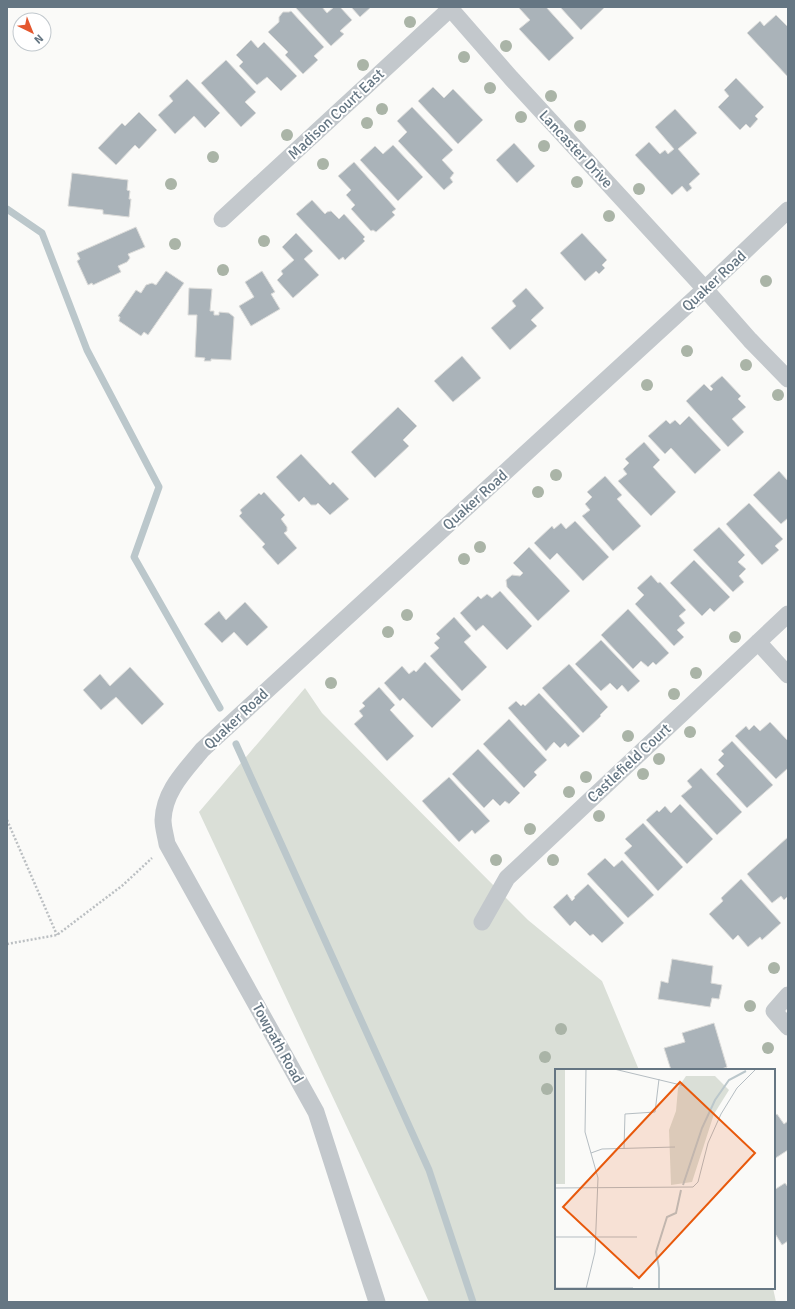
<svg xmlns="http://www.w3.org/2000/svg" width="795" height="1309" viewBox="0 0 795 1309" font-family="Signika,sans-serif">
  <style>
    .green { fill: #dadfd7 }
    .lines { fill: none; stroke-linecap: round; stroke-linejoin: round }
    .stream { stroke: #bbc7cb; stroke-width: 7 }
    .building { fill: #aab3b9; stroke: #dcdcda }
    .path { stroke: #bbbfc2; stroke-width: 2.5; stroke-dasharray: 2 2; stroke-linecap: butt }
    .minor { stroke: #c3c8cc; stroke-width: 17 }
    .tree { fill: #aab4a7 }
    .labels { text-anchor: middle; stroke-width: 4; stroke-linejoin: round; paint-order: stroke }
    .street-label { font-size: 15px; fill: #657683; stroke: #fff }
    .inset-river { fill: none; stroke: #bbc7cb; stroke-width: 2 }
    .inset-road { fill: none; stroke: #b5bdc2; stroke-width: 1 }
    .view { fill: #e8590c; fill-opacity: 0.15; stroke: #e8590c; stroke-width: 2 }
    .inset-edge { fill: none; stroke: #657683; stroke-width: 2 }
  </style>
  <rect width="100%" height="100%" fill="#fafaf8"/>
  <path class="green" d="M305 688 322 713 528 920 602 981 639 1070H556V1288H773L776 1302H429L199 812Z"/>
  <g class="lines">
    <path class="stream" d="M7 209 42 233 87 350 159 487 134 557 220 708
      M236 744 429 1170 473 1302"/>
  </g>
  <path class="building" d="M295 7H322L327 13 334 7H340L352 20 340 31 344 34 331 46Z
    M351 7H371L360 17Z
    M520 7H546L574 38 549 61 519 29 530 20 519 8Z
    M560 7H605L581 30Z
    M291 11 324 47 314 56 318 60 303 74 285 55 288 52 268 32 279 22V17L283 12H289Z
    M776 15 788 27V77L747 33 760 21 764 26Z
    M251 40 258 48 264 42 297 76 281 91 267 77 257 85 239 66 243 62 236 55Z
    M226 60 256 92 245 102 256 113 241 127 201 83Z
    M736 78 764 107 755 116 758 119 750 128 746 124 740 130 718 107 729 96 724 90Z
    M187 79 220 113 205 128 194 116 175 134 158 115 173 101 169 96Z
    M433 87 444 98 453 89 483 120 458 144 418 101Z
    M412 107 453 150 442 160 454 173 450 178 453 182 444 190 398 141 407 132 397 121Z
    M675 109 697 133 678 149 700 174 689 184 692 188 687 192 682 186 672 195 635 155 649 142 660 154 665 150 668 154 674 149 655 127Z
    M139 112 157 130 139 149 135 145 116 165 98 148 122 123 125 126Z
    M514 143 535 166 517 183 496 160Z
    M393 145 423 177 398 201 360 160 375 146 383 154Z
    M354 162 396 209 392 212 395 215 376 232 373 230 371 231 351 209 355 205 346 195 351 190 338 176Z
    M72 173 128 180 127 190 130 191 129 199H131L129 217 103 214V210L68 206Z
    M312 200 325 214 327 212 331 211 339 219 344 214 365 237 363 239 365 241 345 260 343 257 339 260 296 214Z
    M136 227 145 247 128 254 130 258 127 262 118 266 121 272 93 285 92 283 88 285 77 261 80 259 77 253Z
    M296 233 313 251 304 259 319 275 293 298 277 280 283 274 281 271 294 260 282 247Z
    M582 233 607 260 602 265 605 268 599 274 596 271 585 281 560 253Z
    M166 271 184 283 148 335 144 332 141 336 119 321 120 317 118 316 136 290 141 293 146 285 152 283 156 285Z
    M262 271 275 292 271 294 280 309 251 326 239 306 254 297 245 282Z
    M189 288 212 289 210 311H214V315H219V312L229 313 234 317 231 360 211 359V361H204L205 358 195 357 197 315H188Z
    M526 288 544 308 531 320 537 326 510 350 491 328 516 306 512 301Z
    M462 356 481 378 453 402 434 381Z
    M722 376 741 396 738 399 746 407 732 419 744 432 728 447 686 401 704 384 711 391 713 389 710 386Z
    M398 407 417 426 403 440 409 446 375 478 351 452Z
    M689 416 721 450 695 474 671 448 665 454 648 436 666 420 670 424 675 420 680 425Z
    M644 442 660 460 653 467 676 492 651 516 618 481 627 474 623 469 629 463 625 459Z
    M301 454 330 485 333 482 349 499 330 515 318 503 316 505H311L304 497 299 502 276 477Z
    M779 471 788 481V518L781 524 753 495Z
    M605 476 622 495 617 499 641 526 613 551 582 516 590 510 585 504 592 497 587 492Z
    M264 492 285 515 281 519 287 527V531L284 533 297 548 278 565 262 547 265 544 239 516 242 513 240 510 259 493 261 495Z
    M749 503 783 539 775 546 779 550 762 565 726 524Z
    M575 521 609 557 583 581 557 553 550 560 534 543 552 526 554 529 561 523 566 529Z
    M719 527 745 555 738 562 746 569 739 576 744 582 733 592 693 550Z
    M529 547 570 591 538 621 507 587 506 580 512 575 520 576 523 573 513 563Z
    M694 560 730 597 714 612 710 608 702 616 670 583Z
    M651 575 658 583 660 582 686 610 679 616 685 623 677 630 684 637 674 646 635 604 644 595 637 588Z
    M500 591 532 626 507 650 483 625 476 631 460 613 478 596 481 599 487 594 492 598Z
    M245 602 268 627 247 646 234 632 222 643 204 624 219 611 226 620Z
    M628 609 669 653 656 665 653 662 648 667 641 661 633 669 601 635Z
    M454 617 471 636 464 642 487 667 462 691 430 656 439 648 434 643 440 638 436 634Z
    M601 640 640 681 628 692 622 685 617 690 610 683 601 691 575 664Z
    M425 662 461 700 432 728 403 698 400 701 384 683 402 666 409 674 414 670 416 672Z
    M569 664 608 707 600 715 601 716 583 733 542 688Z
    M130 667 164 704 142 725 116 697 101 710 83 690 100 674 110 686Z
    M379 687 395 705 390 710 414 736 387 761 354 724 363 716 359 711 365 706 362 703Z
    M539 693 580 736 568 747 565 743 560 748 554 742 546 751 508 708 516 701 521 706 523 704 525 706Z
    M509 719 547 760 534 772 537 775 524 788 483 744Z
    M770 722 788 741V768L776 779 735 736 746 726 749 730 754 725 760 731Z
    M732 741 773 785 747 808 716 774 724 766 718 760 724 754 721 751Z
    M478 749 520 793 509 804 505 801 500 806 493 799 484 808 452 774Z
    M701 768 742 812 717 835 681 796 692 787 687 781Z
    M449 777 490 821 475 834 472 830 459 842 422 801Z
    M680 804 713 839 687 864 646 820 657 810 659 812 665 806 671 813Z
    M643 823 683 867 658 891 624 853 632 846 625 839Z
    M788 837V899L787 897 784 900 781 896 772 903 747 874Z
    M605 858 614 867 622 860 654 895 628 918 587 874Z
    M741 879 781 923 762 940 760 937 748 947 738 935 733 940 709 914 723 901 721 898Z
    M588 884 624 923 602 943 593 934 590 936 575 921 570 926 553 907 567 894 572 901 575 898 574 897Z
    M672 959 713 966 711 983 722 985 719 999 712 998 710 1007 658 999 661 981 668 983Z
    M714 1023 727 1067 719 1070H671L664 1048 685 1042 682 1033Z
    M777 1114 784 1124 788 1121V1150L774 1159V1116Z
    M785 1183 788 1187V1241L782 1245 774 1232V1190Z"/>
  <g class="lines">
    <path class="path" d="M7 820 57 935
      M7 944 57 935 123 885 152 858"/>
    <path class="minor" d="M449 7 511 78 705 289 750 340 788 379
      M222 219 452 7
      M758 642 788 675
      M482 922 507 878 788 614
      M788 995 774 1011 788 1027
      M377 1302 316 1112 167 844C166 837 163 828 163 820 164 791 185 771 202 750L705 289 788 210"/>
  </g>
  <g class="tree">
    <circle cx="410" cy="22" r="6"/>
    <circle cx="506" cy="46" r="6"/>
    <circle cx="464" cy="57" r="6"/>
    <circle cx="363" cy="65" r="6"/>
    <circle cx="490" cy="88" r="6"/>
    <circle cx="551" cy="96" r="6"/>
    <circle cx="382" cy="109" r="6"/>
    <circle cx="521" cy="117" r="6"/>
    <circle cx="367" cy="123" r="6"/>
    <circle cx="580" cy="126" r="6"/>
    <circle cx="287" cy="135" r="6"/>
    <circle cx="544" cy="146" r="6"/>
    <circle cx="213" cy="157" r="6"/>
    <circle cx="323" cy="164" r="6"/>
    <circle cx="577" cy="182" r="6"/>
    <circle cx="171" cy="184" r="6"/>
    <circle cx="639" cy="189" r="6"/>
    <circle cx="609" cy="216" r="6"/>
    <circle cx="264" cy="241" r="6"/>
    <circle cx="175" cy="244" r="6"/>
    <circle cx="223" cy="270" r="6"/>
    <circle cx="766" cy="281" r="6"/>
    <circle cx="687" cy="351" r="6"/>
    <circle cx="746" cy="365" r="6"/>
    <circle cx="647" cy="385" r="6"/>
    <circle cx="778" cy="395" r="6"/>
    <circle cx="556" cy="475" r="6"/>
    <circle cx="538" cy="492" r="6"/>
    <circle cx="480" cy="547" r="6"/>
    <circle cx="464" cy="559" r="6"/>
    <circle cx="407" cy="615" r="6"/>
    <circle cx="388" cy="632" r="6"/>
    <circle cx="735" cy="637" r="6"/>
    <circle cx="696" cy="673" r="6"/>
    <circle cx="331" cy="683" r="6"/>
    <circle cx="674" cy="694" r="6"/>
    <circle cx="690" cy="732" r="6"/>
    <circle cx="628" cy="736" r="6"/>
    <circle cx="659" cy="759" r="6"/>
    <circle cx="643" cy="774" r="6"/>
    <circle cx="586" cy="777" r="6"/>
    <circle cx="569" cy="792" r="6"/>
    <circle cx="599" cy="816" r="6"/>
    <circle cx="530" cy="829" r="6"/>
    <circle cx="496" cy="860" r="6"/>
    <circle cx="553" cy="860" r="6"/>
    <circle cx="774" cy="968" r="6"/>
    <circle cx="750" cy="1006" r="6"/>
    <circle cx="561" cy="1029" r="6"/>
    <circle cx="768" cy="1048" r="6"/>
    <circle cx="545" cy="1057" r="6"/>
    <circle cx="547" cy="1089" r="6"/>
  </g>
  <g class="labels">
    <g class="street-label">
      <text transform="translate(336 114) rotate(-43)" y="5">Madison Court East</text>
      <text transform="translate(576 149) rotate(47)" y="5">Lancaster Drive</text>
      <text transform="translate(714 281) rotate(-43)" y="5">Quaker Road</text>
      <text transform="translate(475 500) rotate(-42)" y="5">Quaker Road</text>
      <text transform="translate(236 719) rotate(-43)" y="5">Quaker Road</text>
      <text transform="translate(629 763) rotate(-43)" y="5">Castlefield Court</text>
      <text transform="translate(278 1043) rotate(61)" y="5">Towpath Road</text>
    </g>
  </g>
  <g transform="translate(555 1069)">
    <rect width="220" height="220" fill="#fafaf8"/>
    <path d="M0 0H10V115H0ZM131 7H160L174 21 159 45 137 113 116 116 114 61 121 42 123 19Z" fill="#dadfd7"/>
    <path class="inset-river" d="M128 116 147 59 160 31 174 11 191 2M104 220V199L101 183 112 148 121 144 126 121"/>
    <path class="inset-road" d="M59 0 130 17M69 80 70 45 100 43 104 10M36 84 47 80 120 78M0 119 138 118 143 113 153 74 166 45 182 19 201 0M0 168H82M0 219H78M31 220 40 183 43 109 30 63 31 0"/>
    <path class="view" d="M125 13 200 84 84 209 8 138Z"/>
    <rect width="220" height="220" class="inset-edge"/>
  </g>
  <rect width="795" height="1309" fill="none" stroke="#657683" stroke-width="16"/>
  <g transform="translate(32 32) rotate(137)"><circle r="19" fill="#ffffff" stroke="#c1c8cd"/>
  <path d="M0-3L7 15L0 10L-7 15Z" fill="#e4572e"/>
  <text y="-6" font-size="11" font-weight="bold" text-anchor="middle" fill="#657683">N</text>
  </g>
</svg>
